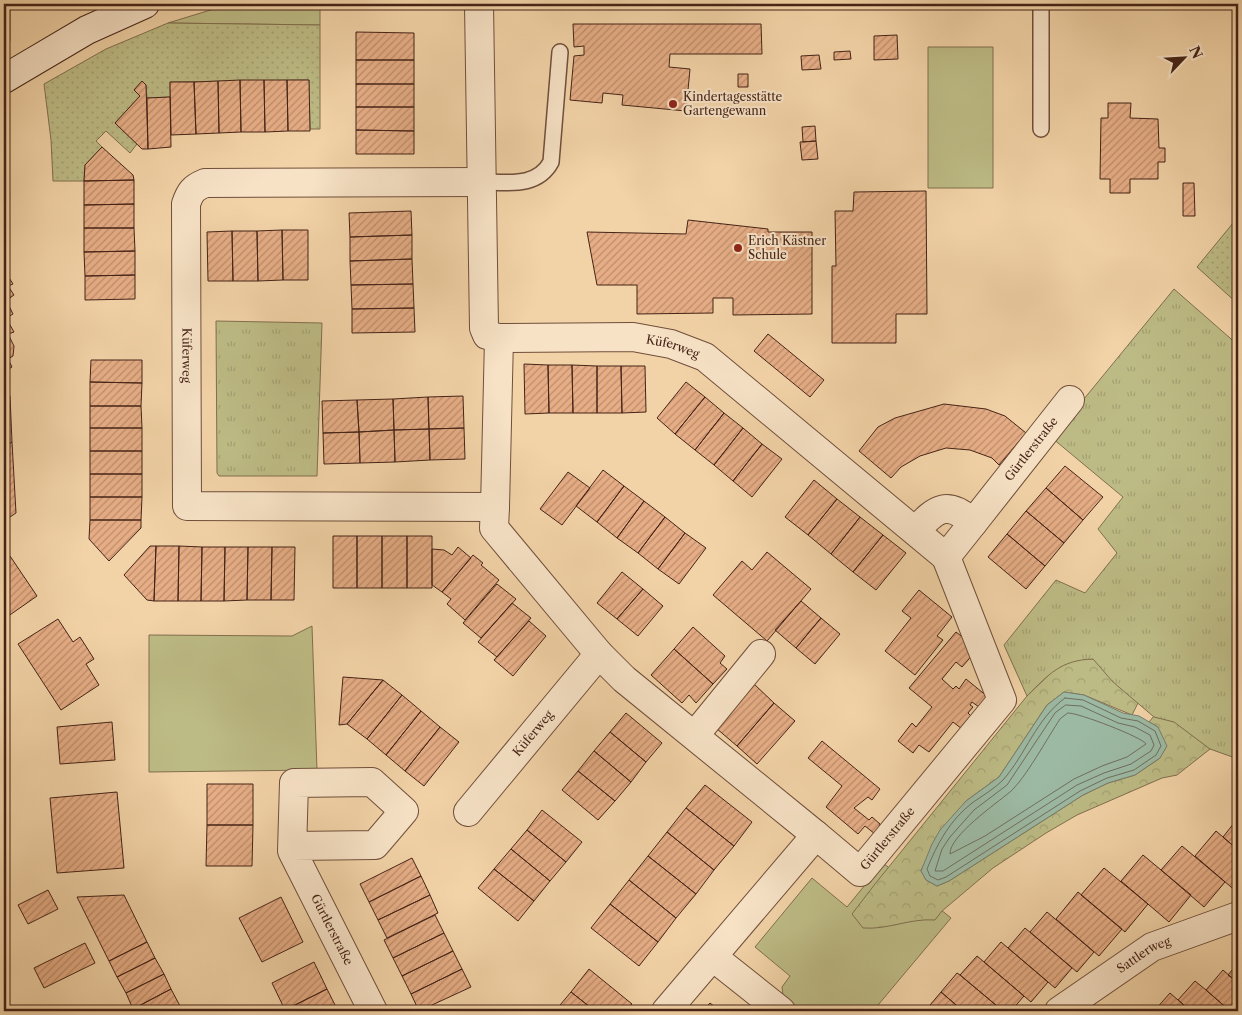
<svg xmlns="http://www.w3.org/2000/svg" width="1242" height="1015" viewBox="0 0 1242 1015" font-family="'Libre Caslon Text',serif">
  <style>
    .grass { fill: #bdbb85; stroke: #816f4e }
    .forest { fill: url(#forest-crowns); stroke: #816f4e }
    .park { fill: url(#park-tufts); stroke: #816f4e }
    .garden { fill: url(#garden-dots); stroke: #816f4e }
    .water { fill: #9cb9a3; stroke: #797d6b }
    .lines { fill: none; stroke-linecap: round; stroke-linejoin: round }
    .shore { stroke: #706e5d; stroke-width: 1 }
    .building { fill: url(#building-hatch); stroke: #452317 }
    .lane-casing { stroke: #704f3b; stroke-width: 18 }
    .street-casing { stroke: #704f3b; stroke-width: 30 }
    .secondary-casing { stroke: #452317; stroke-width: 30 }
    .lane { stroke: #f7e2c6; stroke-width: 15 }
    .street { stroke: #f7e2c6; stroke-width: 28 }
    .secondary { stroke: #f7e2c6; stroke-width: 28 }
    .poi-dot { fill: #8f2418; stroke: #f7e2c6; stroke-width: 2 }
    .labels { text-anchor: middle; stroke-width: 4; stroke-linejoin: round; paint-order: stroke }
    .poi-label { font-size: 12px; fill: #452317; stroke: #f7e2c6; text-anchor: start }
    .street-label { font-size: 12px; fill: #452317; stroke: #f7e2c6 }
  </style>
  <defs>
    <pattern id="forest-crowns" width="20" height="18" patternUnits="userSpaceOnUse" patternTransform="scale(1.25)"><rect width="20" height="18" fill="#bdbb85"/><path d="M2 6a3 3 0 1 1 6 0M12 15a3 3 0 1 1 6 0" fill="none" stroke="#a4a072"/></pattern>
    <pattern id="park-tufts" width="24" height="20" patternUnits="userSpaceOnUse" patternTransform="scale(1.25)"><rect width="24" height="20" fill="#bdbb85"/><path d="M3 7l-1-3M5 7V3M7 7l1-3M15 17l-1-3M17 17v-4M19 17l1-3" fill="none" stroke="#a4a072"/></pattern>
    <pattern id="garden-dots" width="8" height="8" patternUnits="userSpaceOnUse" patternTransform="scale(1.25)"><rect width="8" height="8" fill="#bdbb85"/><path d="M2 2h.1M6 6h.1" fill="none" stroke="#a4a072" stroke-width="1.8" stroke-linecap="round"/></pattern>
    <pattern id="building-hatch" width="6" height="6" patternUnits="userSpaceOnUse" patternTransform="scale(1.25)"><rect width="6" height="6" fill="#e7ae86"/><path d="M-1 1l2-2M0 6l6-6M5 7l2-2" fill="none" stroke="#bd8d6d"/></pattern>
  </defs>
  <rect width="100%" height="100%" fill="#f2d3a7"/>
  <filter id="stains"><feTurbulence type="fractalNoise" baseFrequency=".004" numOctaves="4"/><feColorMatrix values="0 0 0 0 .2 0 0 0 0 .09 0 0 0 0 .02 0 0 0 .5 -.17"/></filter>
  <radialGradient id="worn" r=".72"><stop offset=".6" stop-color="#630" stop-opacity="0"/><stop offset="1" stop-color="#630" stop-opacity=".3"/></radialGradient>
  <path class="grass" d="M4 4H10V41L4 45Z
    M230 4H274L320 8V25L168 23Z
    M928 47H993V188H928Z
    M312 626 317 770 149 772V635L292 636Z
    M883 863 951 918 873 1011H794L784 1003 782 987 790 976 755 947 812 878 847 907Z"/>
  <path class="forest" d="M1077 659H1093L1119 682 1138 703 1132 715 1084 695 1064 692 1047 705 999 777 966 801 921 870 926 880 937 886 949 881 1083 795 1108 783 1135 775 1160 758 1158 727 1149 722 1159 710 1208 735 1210 749 1177 775 1162 778 1077 815 1046 833 993 868 942 911 935 920C910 918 888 930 863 928L852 914 875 884 1027 696 1055 669Z"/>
  <path class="park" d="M1174 289 1238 345V759L1210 749 1174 722 1154 717 1113 682 1093 659C1061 660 1049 674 1027 696L1004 645 1056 580 1085 593 1117 553 1098 529 1123 497 1052 438Z
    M216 321 322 323 317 476H219L217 473Z"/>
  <path class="garden" d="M168 23 320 25V129H310L309 80 170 82V97L147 98 146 85 142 81 134 90 140 96 115 123 137 144 130 153 106 131 96 141 102 147 85 165 84 181H53L51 140 44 84 106 49Z
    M1238 217V304L1197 267Z"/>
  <path class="water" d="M1064 692 1084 695 1123 713 1139 716 1158 727 1167 746 1160 758 1135 775 1108 783 1083 795 949 881 937 886 926 880 921 871 932 844 940 830 966 801 999 777 1047 705Z"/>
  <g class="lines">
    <path class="shore" d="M1065 698 1083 700 1121 718 1138 721 1155 731 1161 746 1156 755 1134 770 1107 778 1080 791 946 877 938 880 930 876 927 869C937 844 950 820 972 803 982 796 994 789 1003 780 1026 754 1036 719 1065 698Z
      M1066 705 1081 706 1118 723 1135 727 1150 735 1154 745 1151 751 1131 764 1104 773 1077 785 943 871H935L942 849 950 837 974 810 1007 785 1055 713Z
      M1068 713C1077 712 1144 738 1146 744L1127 757 1102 766 1074 779 985 836 950 854C949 836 997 803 1010 792 1025 779 1048 737 1060 719Z"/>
  </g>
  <path class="building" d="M573 24H761L762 54H670L669 67 690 69 686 111 622 105 623 95 603 93 602 103 570 100 574 56 584 55V46L574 47Z
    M356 32 414 33V60H356Z
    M897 35 898 59 874 60V36Z
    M850 51 851 59 834 60V52Z
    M819 55 821 69 802 70 801 56Z
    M356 60H414V84H356Z
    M738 74H748V87H738Z
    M240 80 241 132 219 133 218 81Z
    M240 80H264L265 132H241Z
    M264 80H287L288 131 265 132Z
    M287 80H309L310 131H288Z
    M142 81 146 85 148 149H142L115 123 140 96 134 90Z
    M218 81 219 133 196 134 194 82Z
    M170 82H194L196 134 171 135Z
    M356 84H414V107H356Z
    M170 97 171 147 148 149 147 98Z
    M1108 103H1131L1130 118 1158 119 1159 148H1165V162H1158V179H1130V193H1110V179H1100L1101 118H1108Z
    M356 107H414V131L356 130Z
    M815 126 816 141 803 142 802 127Z
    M356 130 414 131V154H356Z
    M816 141 818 159 802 160 800 142Z
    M102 147 133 175 134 180 84 181 85 165Z
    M134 180V204L84 205V181Z
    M1183 183H1194L1195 216H1183Z
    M4 189 10 198 4 202Z
    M926 191 927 314H896V343H832V266H836L835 211H853L854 192Z
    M134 204V228H84V205Z
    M411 211 412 235 350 237 349 213Z
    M688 220 768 229V232H812V314L733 315V298H713V313L637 314V285H597L587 232 686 234Z
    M84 228H134L135 251 84 252Z
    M282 230 283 280 258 281 257 231Z
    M282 230H308V280H283Z
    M232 231 233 281H208L207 232Z
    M232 231H257L258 281H233Z
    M412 235V259L350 261V237Z
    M135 251V275L85 276 84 252Z
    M412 259 413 284 351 285 350 261Z
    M4 270 13 284 8 286 14 295 4 302Z
    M135 275V299L85 300V276Z
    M413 284 414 308 352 309 351 285Z
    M6 300 13 314 6 318 14 332 8 334 14 346 13 356 8 359 12 367 4 372V302Z
    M414 308 415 332 352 333V309Z
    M768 334 824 380 810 397 754 351Z
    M91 360H142V383L90 382Z
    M524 364 548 365 549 413 525 414Z
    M548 365H572L573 413H549Z
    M572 365 597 366V413H573Z
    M597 366H621L622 413H597Z
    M621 366H645L646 412 622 413Z
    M90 382 142 383 141 406H90Z
    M686 382 705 397 675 434 657 418Z
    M10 396 12 442 4 447V400Z
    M463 396 464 428 429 429 428 397Z
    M428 397 429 429 394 430 393 399Z
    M705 397 724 413 695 450 675 434Z
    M393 399 394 430 359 432 357 400Z
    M357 400 359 432 323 433 322 401Z
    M944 404 986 409 1005 416 1026 433 999 465 992 458 970 450 946 448 920 456 901 467 891 478 859 451 878 427 895 418Z
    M90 406H141L142 428H90Z
    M724 413 743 428 714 465 695 450Z
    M90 428H142V451H90Z
    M464 428 465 459 430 460 429 429Z
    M743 428 762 444 733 481 714 465Z
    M429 429 430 460 395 462 394 430Z
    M394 430 395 462 360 463 359 432Z
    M359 432 360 463 324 464 323 433Z
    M12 442 16 513 4 521V447Z
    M762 444 782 459 752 497 733 481Z
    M90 451H142V474H90Z
    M1065 466 1103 497 1083 520 1046 488Z
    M603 470 624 486 597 522 576 506Z
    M568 472 590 488 562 525 540 509Z
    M90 474H142V497H90Z
    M814 480 837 499 808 535 785 517Z
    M624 486 644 501 617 538 597 522Z
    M1046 488 1083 520 1064 543 1026 511Z
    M90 497H142L141 520H90Z
    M837 499 860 517 831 554 808 535Z
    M644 501 665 517 638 553 617 538Z
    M1026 511 1064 543 1045 566 1007 534Z
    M665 517 685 533 658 569 638 553Z
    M860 517 883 535 853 572 831 554Z
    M90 520H141V528L109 561 89 539Z
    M685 533 706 548 679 584 658 569Z
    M1007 534 1045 566 1026 589 988 557Z
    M883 535 906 553 876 590 853 572Z
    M333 536H357V588H333Z
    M357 536H382V588H357Z
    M382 536H407V588H382Z
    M407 536H432V588H407Z
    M150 546H156L154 601 147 600 124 575Z
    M156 546H179L178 601H154Z
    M179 546 202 547 201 601H178Z
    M202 547H225L224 601H201Z
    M225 547H248L247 600 224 601Z
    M248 547H272L271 600H247Z
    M272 547H295L294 600H271Z
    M458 547 471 558 442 592 432 585V549L444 550 452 555Z
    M767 552 811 589 767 641 713 595 742 561 752 570Z
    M473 555 483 563 481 565 499 580 465 620 447 604 451 599 442 592Z
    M10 556 37 596 4 619V561Z
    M622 572 643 589 617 619 597 603Z
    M497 584 516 599 481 638 463 623Z
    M643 589 663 606 638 636 617 619Z
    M919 590 952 617 937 636 943 640 915 675 885 651 911 618 902 611Z
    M801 601 821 618 796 648 775 630Z
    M512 603 531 618 497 657 478 642Z
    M821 618 840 634 815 664 796 648Z
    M58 619 73 642 80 637 94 659 86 664 99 685 61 710 18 644Z
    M529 621 546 636 513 676 494 660Z
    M693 627 725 656 720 663 727 669 713 684 674 649Z
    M956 632 970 643 975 652 962 667 956 662 942 679 953 689 956 686 959 689 966 679 988 697 979 707 972 702 970 705 973 707 968 713 972 717 962 729 953 722 929 752 919 745 913 753 898 741 912 723 916 727 932 707 909 688Z
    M674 649 713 684 696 703 689 695 682 703 651 675Z
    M343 677 383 680 347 724 339 725Z
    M383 680 402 695 367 739 347 724Z
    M754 684 774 703 737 746 716 728Z
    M402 695 421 711 386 755 367 739Z
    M774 703 795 721 757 764 737 746Z
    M421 711 440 727 405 771 386 755Z
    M626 713 662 743 646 762 610 732Z
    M112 722 115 760 60 764 57 727Z
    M440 727 459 742 424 786 405 771Z
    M610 732 646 762 631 782 594 751Z
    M822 741 880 789 872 800 868 797 854 808 869 820 872 817 880 824 879 826 881 827 875 834 865 826 858 834 826 807 842 786 808 758Z
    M594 751 631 782 615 801 578 771Z
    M578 771 615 801 598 820 562 790Z
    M207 784H253V825H207Z
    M705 785 752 822 734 846 686 808Z
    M117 792 124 868 57 873 50 798Z
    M686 808 734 846 714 870 667 832Z
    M542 810 582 842 566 862 527 830Z
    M1238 818V850L1223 837Z
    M207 825H253L252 866H206Z
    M527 830 566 862 550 881 511 849Z
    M1216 831 1238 850V893L1195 856Z
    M667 832 714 870 696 894 648 856Z
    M1182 846 1225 882 1204 907 1161 870Z
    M511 849 550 881 534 901 494 869Z
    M1143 855 1191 895 1169 922 1121 881Z
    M648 856 696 894 676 918 629 880Z
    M412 858 421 876 369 902 360 884Z
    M1104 868 1148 904 1125 932 1081 895Z
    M494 869 534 901 518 921 478 888Z
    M421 876 430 895 378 920 369 902Z
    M629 880 676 918 658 942 610 904Z
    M48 890 58 909 28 924 18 905Z
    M1078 892 1122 929 1099 956 1056 919Z
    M124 895 147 942 109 961 77 897Z
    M430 895 438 913 387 938 378 920Z
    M281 897 303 942 262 962 239 918Z
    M610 904 658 942 639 966 591 928Z
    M1047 912 1094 952 1077 972 1030 932Z
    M435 915 444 933 393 958 384 940Z
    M1025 928 1072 968 1055 988 1008 948Z
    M444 933 453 951 402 976 393 958Z
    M147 942 155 958 117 977 109 961Z
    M1001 942 1048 982 1031 1002 984 962Z
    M85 943 95 963 44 988 34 968Z
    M453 951 462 969 411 994 402 976Z
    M977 956 1024 996 1011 1011H1003L960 975Z
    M155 958 164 974 126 993 117 977Z
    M314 962 327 989 285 1010 272 983Z
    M1238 963V983L1228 975Z
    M462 969 471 987 419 1011 411 994Z
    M589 969 632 1004 627 1011H595L571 992Z
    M1223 970 1238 983V1011H1230L1206 990Z
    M957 973 960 975 1003 1011H963L941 992Z
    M164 974 171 989 133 1009 126 993Z
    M1195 981 1206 990 1230 1011H1191L1178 1000Z
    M171 989 180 1006 170 1011H135L133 1009Z
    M327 989 338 1011H285V1010Z
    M571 992 595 1011H555Z
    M941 992 963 1011H925Z
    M1170 993 1178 1000 1191 1011H1154Z
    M710 1003 720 1011H703Z
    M1143 1005 1151 1011H1138Z
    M180 1006 182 1011H170Z"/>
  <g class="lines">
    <g class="lane-casing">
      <path id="lane" d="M1041 129V4
        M482 182C507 182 537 188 551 162L560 52"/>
    </g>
    <g class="street-casing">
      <g id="street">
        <path id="s1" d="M479 4 484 328 487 335 499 338 633 337 671 344 705 357 946 557"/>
        <path id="s2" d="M482 182 205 183C193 188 190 192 186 204L187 506 495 507 499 338"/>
        <path d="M495 507 494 528 599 654 624 679 816 835"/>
        <path id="s3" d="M973 523 1070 400"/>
        <path d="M695 735 761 654"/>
        <path id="s4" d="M468 812 599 654"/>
        <path id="s5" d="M293 846 375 845 404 811 372 782 294 783 292 851 373 1011"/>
        <path d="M713 957 781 1011"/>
        <path id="s6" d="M666 1011 816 835 860 872 1002 700 946 557 973 523C949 500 936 507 916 531"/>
        <path id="s7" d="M1059 1011 1152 947 1238 916"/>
      </g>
    </g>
    <g class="secondary-casing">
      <path id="secondary" d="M4 79 87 30 145 4"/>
    </g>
    <use href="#lane" class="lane"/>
    <use href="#street" class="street"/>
    <use href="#secondary" class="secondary"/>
  </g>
  <g class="poi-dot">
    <circle cx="673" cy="104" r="5"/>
    <circle cx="738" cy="248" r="5"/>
  </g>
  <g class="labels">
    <g class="poi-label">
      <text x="683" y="101">Kindertagesstätte<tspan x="683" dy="14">Gartengewann</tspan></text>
      <text x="748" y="245">Erich Kästner<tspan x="748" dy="14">Schule</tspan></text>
    </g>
    <g class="street-label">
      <text dy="4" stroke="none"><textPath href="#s1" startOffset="519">Küferweg</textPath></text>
      <text dy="4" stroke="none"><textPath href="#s2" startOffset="458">Küferweg</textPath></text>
      <text dy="4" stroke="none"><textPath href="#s3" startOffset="94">Gürtlerstraße</textPath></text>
      <text dy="4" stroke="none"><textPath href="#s4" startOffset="102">Küferweg</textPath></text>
      <text dy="4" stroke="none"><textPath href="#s6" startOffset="332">Gürtlerstraße</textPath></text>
      <text dy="4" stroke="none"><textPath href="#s5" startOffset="404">Gürtlerstraße</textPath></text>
      <text dy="4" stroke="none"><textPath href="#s7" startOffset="102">Sattlerweg</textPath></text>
    </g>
  </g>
  <rect width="1242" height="1015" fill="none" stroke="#f2d3a7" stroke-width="20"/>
  <rect x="5" y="5" width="1232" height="1005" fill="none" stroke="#452317" stroke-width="2.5"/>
  <rect x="10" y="10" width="1222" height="995" fill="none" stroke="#452317"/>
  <g transform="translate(1184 58) rotate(65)" stroke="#f7e2c6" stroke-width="4" paint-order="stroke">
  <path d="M0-4L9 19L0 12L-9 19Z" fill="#452317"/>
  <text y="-8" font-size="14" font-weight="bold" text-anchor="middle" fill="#452317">N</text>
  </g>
  <rect width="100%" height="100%" filter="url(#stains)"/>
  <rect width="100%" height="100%" fill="url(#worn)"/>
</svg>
